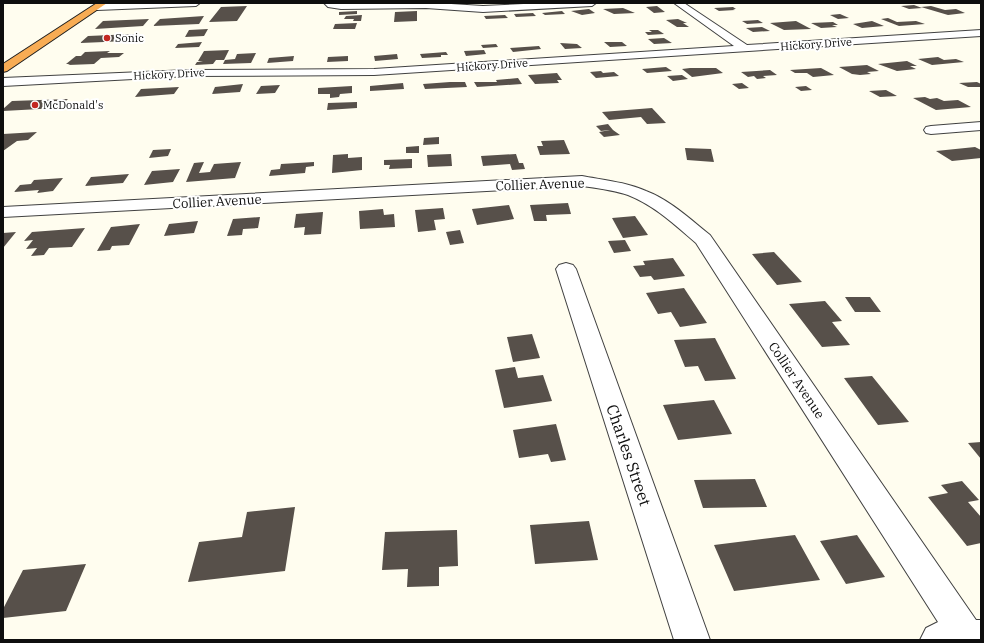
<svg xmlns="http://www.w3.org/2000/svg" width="984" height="643" viewBox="0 0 984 643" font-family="'IBM Plex Serif',serif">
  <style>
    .building { fill: #57504a }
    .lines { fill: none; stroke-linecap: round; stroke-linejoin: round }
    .minor-casing { stroke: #414141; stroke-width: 2 }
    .highway-casing { stroke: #1f1f1f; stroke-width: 2 }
    .minor { fill: #fff; fill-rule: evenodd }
    .highway { fill: #f8ac54; fill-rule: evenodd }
    .poi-dot { fill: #c32721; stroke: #fff; stroke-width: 1.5 }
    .labels { text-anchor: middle; stroke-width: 4; stroke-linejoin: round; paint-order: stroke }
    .far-poi-label { font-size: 11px; fill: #0e0e0e; stroke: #fff; text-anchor: start }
    .far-street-label { font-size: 11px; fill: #0e0e0e; stroke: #fff }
    .street-label { font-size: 13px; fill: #0e0e0e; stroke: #fff }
    .near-street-label { font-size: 16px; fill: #0e0e0e; stroke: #fff }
  </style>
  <rect width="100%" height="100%" fill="#fffdef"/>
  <path class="building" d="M914 5 922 8 909 9 901 6Z
    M247 6 237 21 209 22 221 7Z
    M657 6 665 12 654 13 646 7Z
    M931 6 945 10 956 9 965 13 948 15 921 7Z
    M733 7 736 9H733L735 10 719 11 714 8Z
    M623 8 635 13 614 14 603 9Z
    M589 9 595 13 582 15 571 11Z
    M357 11V14L339 15V12Z
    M417 11V21L394 22 395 12Z
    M562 11 565 14 545 15 542 13Z
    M533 13 536 16 516 17 514 14Z
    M840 14 849 18 838 19 830 15Z
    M362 15 361 21H353L354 19H344L346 16Z
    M505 15 508 18 486 19 484 16Z
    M204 16 199 24 153 26 160 19Z
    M888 18 897 22 916 21 925 24 899 26 881 19Z
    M149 19 143 26 95 29 103 21Z
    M678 19 687 23H683L689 27H677L666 20Z
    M758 20 763 23 747 24 742 21Z
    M796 21 811 29 784 30 770 23Z
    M872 21 884 26 862 28 853 24Z
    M833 22 838 25H832L837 27 821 28 811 23Z
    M357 23 355 29H333L335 24Z
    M762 27 770 31 753 32 746 28Z
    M208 29 204 36 185 37 189 30Z
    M649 30H658L664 34 648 35 645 32H652Z
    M134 34 127 41 80 43 88 36Z
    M664 38 672 43 654 44 648 39Z
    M202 42 199 47 175 48 178 44Z
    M604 42H622L627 46 610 47Z
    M560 43 577 44 582 48 565 49Z
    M496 44 498 47 483 48 481 45Z
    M539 46 541 49 513 52 510 48Z
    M229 50 224 60H216L213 64 195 65 197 62H203L198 61 204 51Z
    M484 50 486 54 466 56 464 51Z
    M110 51 107 53H124L119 57 101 58 94 64 68 65 70 64H66L76 56H81L85 52Z
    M446 52 448 55H441V57L422 58 420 54Z
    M256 53 251 63 223 64 225 60 235 59 237 54Z
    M397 54 398 59 375 61 374 56Z
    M294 56 293 61 267 63 269 58Z
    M348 56V61L327 62 328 57Z
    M938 57 944 60 956 59 964 62 932 65 918 59Z
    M907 61 917 66H910L916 69 897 71 878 64Z
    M867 65 879 71 867 72 871 74 860 75 852 74 839 67Z
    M666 67 672 71 647 73 642 69Z
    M690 68H716L723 73 692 77 682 69Z
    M821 68 834 75 813 77 807 73H795L790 70Z
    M770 70 777 75 763 76 766 78 757 79 754 76 748 77 741 72Z
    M601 71 603 73 614 72 619 76 596 78 590 72Z
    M557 73 562 80H557L559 83 535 84 528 75Z
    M682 75 688 79 673 81 667 76Z
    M518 78 522 84 477 87 474 82H497L496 80Z
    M450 82H465L467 87 425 89 423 84Z
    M977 82 981 84V87H968L959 83Z
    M403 83 404 89 370 91V86Z
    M742 83 749 88 739 89 732 84Z
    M243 84 240 92 212 94 215 87Z
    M280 85 275 93 256 94 261 86Z
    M352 86V93L340 94 339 97 330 98V94H318V88Z
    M806 86 812 90 801 91 795 87Z
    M179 87 174 94 135 97 141 89Z
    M886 90 897 96 880 97 869 91Z
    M925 97 930 99 937 98 944 101 958 100 971 107 936 110 913 98Z
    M68 99 58 108 3 111V109L12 101Z
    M357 102V108L327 110 328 103Z
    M652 108 666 123 647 124 641 117 609 120 602 112Z
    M608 124 613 130 620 135 604 137 599 132 610 130 601 131 596 126Z
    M37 132 28 140 17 141 3 151V134Z
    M439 137V144L423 145 424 138Z
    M564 140 570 154 540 155 537 146H543L541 141Z
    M419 146V153H406V147Z
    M975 147 981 150V158L952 161 936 151Z
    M685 148 711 149 714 162 687 160Z
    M171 149 168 156 149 158 153 150Z
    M348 154V158L362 157V170L332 173 333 155Z
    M451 154 452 166 428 167 427 155Z
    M516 154 519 163H523L525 169 512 170 510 164 483 166 481 156Z
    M412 159V168L389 169 390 165H384V160Z
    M204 162 199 173 210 172 214 164 241 162 235 178 186 182 194 163Z
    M314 162V166L306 167 305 173 269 176 271 170 280 169 281 164Z
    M180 169 173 182 144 185 152 171Z
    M129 174 123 183 85 186 91 177Z
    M63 178 53 191 37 193 39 190 14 192 20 185 31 184 34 180Z
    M568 203 571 214 546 215 547 221H534L530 205Z
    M509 205 514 219 477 225 472 209Z
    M443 208 445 219 434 220 436 230 418 232 415 210Z
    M383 209 384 215 394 214 395 227 360 229 359 211Z
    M323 212 321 234 304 235 305 227 294 228 296 214Z
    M635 216 648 235 623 238 612 218Z
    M260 217 258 228 243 229 242 235 227 236 233 219Z
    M198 221 194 233 164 236 169 224Z
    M140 224 129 245 112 246 110 250 97 251 111 227Z
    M85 228 72 247 49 248 44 255 31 256 37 248 26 249 33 240 24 241 32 232Z
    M460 230 464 243 450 245 446 232Z
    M16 232 3 248V233Z
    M625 240 631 251 614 253 608 241Z
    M774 252 802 282 777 285 752 254Z
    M673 258 685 276 654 280 651 276 640 277 633 266 645 265 643 261Z
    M684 288 707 323 680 327 671 312 658 314 646 293Z
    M845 297H870L881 312H855Z
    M825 301 842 321 832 322 850 345 822 347 789 304Z
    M532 334 540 358 513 362 507 337Z
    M715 338 736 379 705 381 698 366 685 367 674 340Z
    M515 367 518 378 543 375 552 401 504 408 495 370Z
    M872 376 909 422 878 425 844 378Z
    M714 400 732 434 678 440 663 405Z
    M556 424 566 460 551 462 548 454 519 458 513 430Z
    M981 442V459L968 443Z
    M755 479 767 507 703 508 694 480Z
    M962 481 979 500 968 502 981 517V543L967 546 928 497 948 493 941 485Z
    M295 507 285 571 188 582 199 542 242 537 247 512Z
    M589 521 598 560 535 564 530 525Z
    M457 530 458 566 439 567V586L407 587 408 569 382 570 385 532Z
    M795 535 820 580 734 591 714 545Z
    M857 535 885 577 846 584 820 541Z
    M86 564 66 611 3 618V609L23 570Z"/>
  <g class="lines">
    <g class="minor-casing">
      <path id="minor" d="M131 3H200L196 6 97 10 93 7 97 4Z
        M324 3H435L483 6 544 3H596L592 6 483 12 426 8 341 9 328 7Z
        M674 3H684L747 45 981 30V36L374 75 189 76 3 86V78L189 70 374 69 734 46Z
        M981 122V130L931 134 926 133 924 130 926 127 931 126Z
        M582 176C603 180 626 182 646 191 670 200 690 219 710 235L976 620H981V640H920L926 628 938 622 696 243C675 225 654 205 628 195 613 190 597 188 582 186L3 217V207Z
        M566 263 573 265 576 269 710 640H674L556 269 559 265Z"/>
    </g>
    <g class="highway-casing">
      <path id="highway" d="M97 3H107L7 71 3 72V64Z"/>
    </g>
    <use href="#minor" class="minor"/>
    <use href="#highway" class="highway"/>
  </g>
  <g class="poi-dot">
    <circle cx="107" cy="38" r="4"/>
    <circle cx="35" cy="105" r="4"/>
  </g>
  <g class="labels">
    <g class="far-poi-label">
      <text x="115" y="42">Sonic</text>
      <text x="43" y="109">McDonald's</text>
    </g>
    <g class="far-street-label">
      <text transform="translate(816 44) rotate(-4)" y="4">Hickory Drive</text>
      <text transform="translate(492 65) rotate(-4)" y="4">Hickory Drive</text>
      <text transform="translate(169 74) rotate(-3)" y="4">Hickory Drive</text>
    </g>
    <g class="street-label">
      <text transform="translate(540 184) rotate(-2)" y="5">Collier Avenue</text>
      <text transform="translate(217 201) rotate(-3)" y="5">Collier Avenue</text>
      <text transform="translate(797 380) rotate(56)" y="5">Collier Avenue</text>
    </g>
    <g class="near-street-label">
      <text transform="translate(629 455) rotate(71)" y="6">Charles Street</text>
    </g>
  </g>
  <rect width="984" height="643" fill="none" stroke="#0e0e0e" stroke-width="8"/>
</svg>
